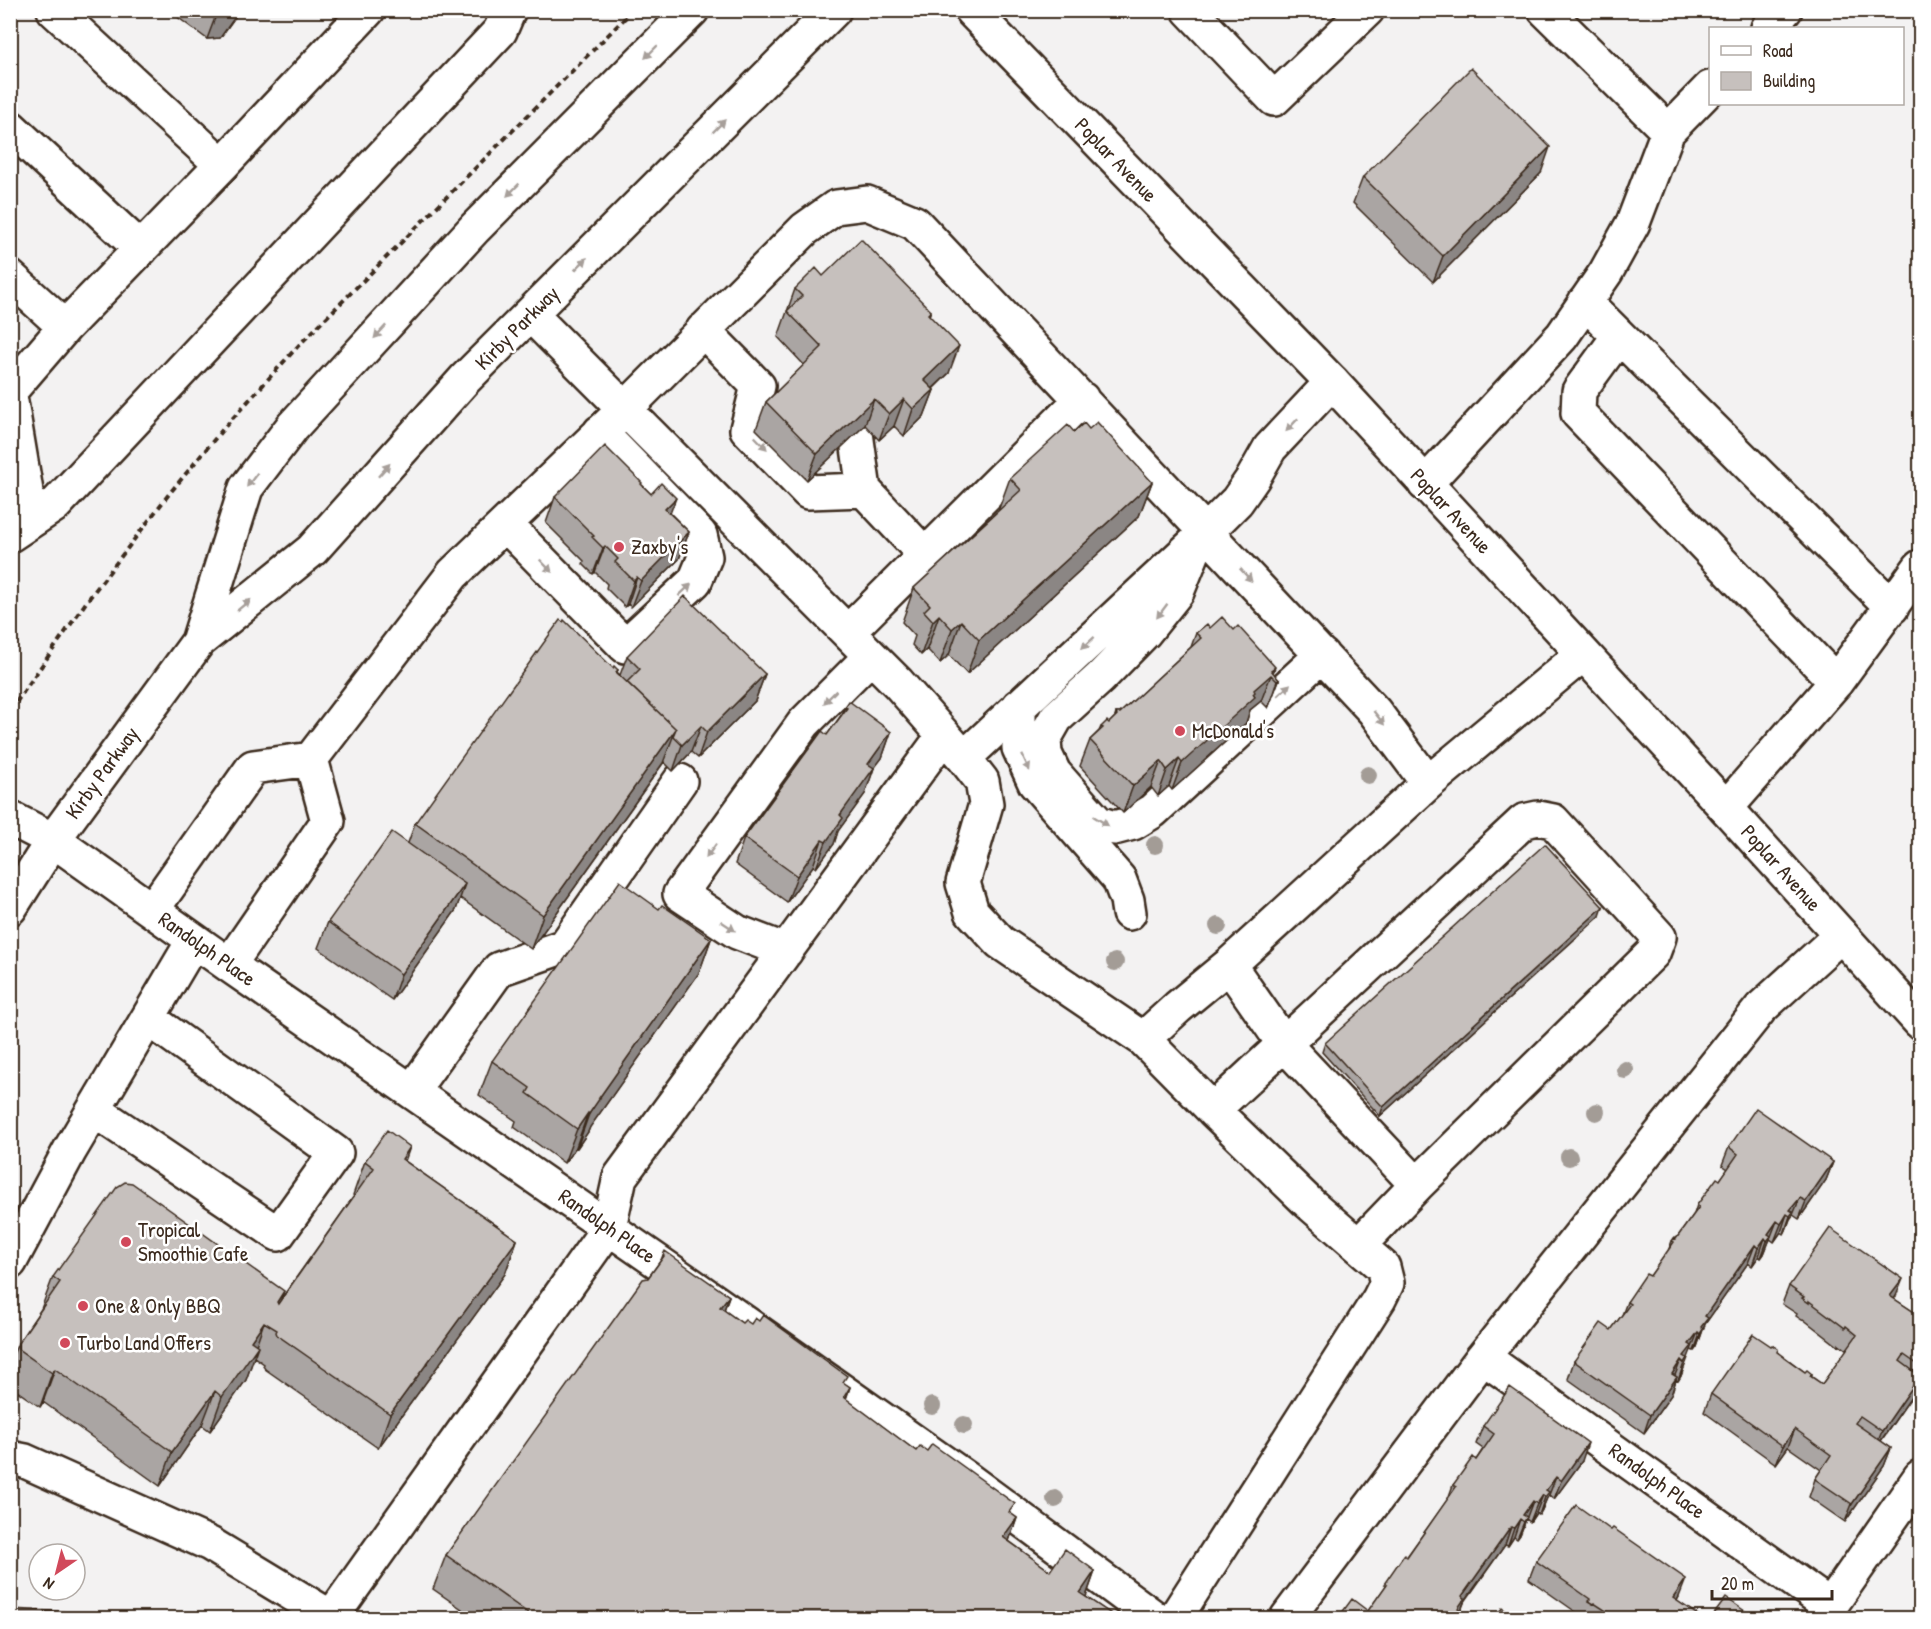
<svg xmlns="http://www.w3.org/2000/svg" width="1931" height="1629" viewBox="0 0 1931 1629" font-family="'Patrick Hand',sans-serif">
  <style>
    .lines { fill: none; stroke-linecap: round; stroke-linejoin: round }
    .minor-casing { stroke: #3b2a1e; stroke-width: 38 }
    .major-casing { stroke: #3b2a1e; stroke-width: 38 }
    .path { stroke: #3b2a1e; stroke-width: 4; stroke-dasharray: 6 4.5; stroke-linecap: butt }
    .minor { stroke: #fff; stroke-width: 33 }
    .major { stroke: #fff; stroke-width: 33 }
    .tree { fill: #a39c96 }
    .wall { fill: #aaa5a3; stroke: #3b2a1e; stroke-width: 1.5 }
    .shaded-wall { fill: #8b8684; stroke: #3b2a1e; stroke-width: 1.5 }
    .building { fill: #c6c0bd; stroke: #3b2a1e; stroke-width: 1.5 }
    .oneway { fill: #a79f9a }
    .poi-dot { fill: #d1495b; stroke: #fff; stroke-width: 2 }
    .labels { text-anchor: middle; stroke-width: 5; stroke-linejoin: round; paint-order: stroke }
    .street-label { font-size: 21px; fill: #3b2a1e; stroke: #fff }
    .poi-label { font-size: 21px; fill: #3b2a1e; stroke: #fff; text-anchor: start }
  </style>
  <rect width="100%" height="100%" fill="#f3f2f2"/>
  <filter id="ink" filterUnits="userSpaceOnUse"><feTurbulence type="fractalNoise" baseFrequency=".0167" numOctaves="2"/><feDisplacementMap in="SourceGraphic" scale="12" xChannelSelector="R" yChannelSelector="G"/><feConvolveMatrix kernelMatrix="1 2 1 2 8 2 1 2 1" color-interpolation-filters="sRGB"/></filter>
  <g filter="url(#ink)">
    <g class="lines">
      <g class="minor-casing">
        <path id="minor" d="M54 10 222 165
          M1189 10 1274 99 1367 10
          M1545 10 1668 131
          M1768 28 1785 10
          M10 127 141 249
          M10 277 65 327 10 391
          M1585 302 1892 607
          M531 315 898 683 964 758 982 781 986 804 963 883 972 912 1000 942 1143 1039 1213 1110 1308 1202 1383 1267 1387 1283 1379 1299 1175 1618
          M65 327 222 165 368 10
          M703 330 758 386 747 429 808 492 864 490 925 555
          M1619 336 1579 391 1578 413 1836 682
          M10 396 31 521
          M856 433 864 490
          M1425 484 1562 336 1606 272 1633 223 1668 131 1710 88
          M505 524 625 646 695 581 705 557 700 535 600 432
          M10 535 55 505 500 31 509 10
          M1198 540 1177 592 1145 632 1100 678 1056 718 1044 739 1045 754 1054 773 1098 823 1114 828 1133 823 1153 811 1322 655
          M848 632 1082 399
          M1019 706V748L1035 783 1119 879 1127 900 1129 913
          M964 758 1198 540 1237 501 1253 478 1270 448 1332 382
          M1726 808 1836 682 1920 567
          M10 818 53 840 229 965 687 1282 967 1479 1155 1618
          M152 910 253 767 311 759
          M786 951 737 932 680 894 804 723 871 656
          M229 965 328 821 311 759 453 574 625 409 805 229 836 207 867 203 915 223 1374 711 1428 783
          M1229 965 1284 1044 1417 1185
          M1143 1039 1178 1007 1229 965 1428 783 1583 654
          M412 1091 499 969 565 946 680 781
          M94 1110 278 1234 336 1153 148 1018
          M1213 1110 1524 821 1538 818 1553 821 1659 937 1653 953 1417 1185 1359 1245
          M10 1262 70 1150 194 940
          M1483 1357 1830 1606
          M10 1458 25 1461 210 1544 332 1618
          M331 1618 609 1227 620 1177 944 735
          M1287 1618 1483 1357 1761 1008 1841 935
          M1822 1618 1920 1477"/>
      </g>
      <g class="major-casing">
        <path id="major" d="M971 10 1332 382 1726 808 1920 1022
          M198 642 246 488 293 426 475 228 692 10
          M10 908 53 840 198 642 312 550 465 379 834 10"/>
      </g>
      <path class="path" d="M10 711 87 601 169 494 223 429 299 345 633 10"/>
      <use href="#minor" class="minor"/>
      <use href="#major" class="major"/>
    </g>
    <g class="tree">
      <circle cx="1368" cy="775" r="9"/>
      <circle cx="1155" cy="845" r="9"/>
      <circle cx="1218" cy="926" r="9"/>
      <circle cx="1115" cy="962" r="9"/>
      <circle cx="1625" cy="1070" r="9"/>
      <circle cx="1596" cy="1112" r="9"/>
      <circle cx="1569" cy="1157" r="9"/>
      <circle cx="932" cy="1406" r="9"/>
      <circle cx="964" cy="1425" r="9"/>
      <circle cx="1055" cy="1499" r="9"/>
    </g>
    <path class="wall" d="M168 10H240L220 38 207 39Z
      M1541 173 1433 282 1353 203 1363 177Z
      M823 276 931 311 929 316 949 373 933 389 934 390 924 416 904 436 894 426 879 440 865 425 807 480 756 429 766 402 804 365 778 337 795 289Z
      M1089 429 1152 482 1139 516 967 674 949 655 940 663 927 649 921 655 912 645 915 636 902 622 914 588 998 511 1010 478 1074 432Z
      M642 485 689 532 679 559 631 607 628 604 625 607 606 588 607 584 595 572 593 574 583 564 584 561 546 523 555 497Z
      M1210 628 1273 673 1279 680 1269 706 1268 708 1261 701 1250 710 1246 723 1172 790 1169 786 1158 796 1151 787 1123 813 1080 766 1090 740 1099 731 1101 727 1109 723 1115 717 1116 713H1120L1191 647 1196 633Z
      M627 656 765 674 755 701 698 758 691 752 673 771 664 762 531 949 460 898 456 910 392 1000 318 948 328 922 408 843 415 823 613 668 618 670 617 672 620 675Z
      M845 707 891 732 882 758 874 768 865 794 838 831 834 844 816 868 813 866 787 902 735 864 744 838 827 735 842 714Z
      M1600 916 1380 1116 1322 1052 1325 1043Z
      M711 939 699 973 590 1127 588 1132 577 1148 576 1147 564 1163 514 1127 516 1121 479 1095 492 1061Z
      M1729 1147 1833 1162 1826 1180 1799 1219 1793 1215 1790 1219 1786 1230 1784 1234 1781 1232 1774 1242 1770 1239 1764 1254 1761 1258 1759 1256 1752 1266 1748 1263 1705 1324 1697 1347 1694 1351 1691 1350 1689 1352 1681 1376 1678 1381 1676 1380 1671 1395 1644 1433 1568 1379 1574 1361 1611 1330 1622 1315 1627 1302 1650 1276 1668 1251 1672 1241 1676 1239 1694 1214 1697 1205 1720 1180 1728 1169 1722 1165Z
      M365 1161H405L517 1240 505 1274 378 1448 265 1369 263 1366 264 1364 254 1357 246 1380 210 1431 202 1425 160 1486 43 1402 40 1407 10 1386V1362L18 1343 41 1309 53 1277 281 1299 354 1196 353 1195Z
      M663 1255 729 1296 724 1310 742 1323 850 1387 846 1399 916 1451 1017 1518 1009 1541 1050 1571H1095L1086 1597 1117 1618H475L433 1589 446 1555 661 1260Z
      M1789 1286 1896 1296 1894 1299 1920 1316V1389L1917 1386 1914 1393 1881 1441 1891 1448 1884 1466 1845 1522 1809 1497 1815 1479 1821 1470 1788 1447 1776 1464 1704 1412 1711 1394 1778 1352 1805 1372 1812 1374 1811 1376 1822 1384 1847 1350 1839 1344 1838 1346 1803 1319 1802 1320 1796 1316 1797 1314 1782 1304Z
      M1483 1426 1582 1461 1554 1499 1549 1495 1547 1498 1542 1510 1539 1515 1536 1513 1530 1522 1526 1519 1520 1535 1517 1539 1514 1537 1508 1546 1505 1545 1464 1603 1458 1618H1338L1368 1611 1448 1499 1453 1485 1476 1460 1483 1449 1476 1444Z
      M1536 1561 1679 1597 1677 1601 1702 1618H1582L1583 1617 1529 1579Z"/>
    <path class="shaded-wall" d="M218 10H240L220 38 207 39Z
      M1550 147 1541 173 1433 282 1443 256Z
      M959 346 949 373 914 406 924 380Z
      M934 390 924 416 904 436 913 409Z
      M874 399 865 425 807 480 817 454Z
      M904 399 894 426 879 440 889 414Z
      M1152 482 1139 516 967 674 979 640Z
      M676 498 666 524 665 509Z
      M689 532 679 559 631 607 641 581Z
      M605 546 595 572 593 574 603 548Z
      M637 577 628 604 625 607 634 581Z
      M939 615 927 649 921 655 933 621Z
      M961 621 949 655 940 663 952 629Z
      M1275 667 1272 676 1271 675 1261 701 1250 710 1246 723 1172 790 1182 763Z
      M765 674 755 701 698 758 707 732Z
      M1279 680 1269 706 1268 708 1277 681Z
      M701 726 691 752 673 771 682 745Z
      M676 729 663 763 531 949 543 915Z
      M891 732 882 758 869 775 874 768 865 794 838 831 834 844 816 868 826 842 868 764Z
      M1179 759 1169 786 1158 796 1167 770Z
      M1161 761 1151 787 1123 813 1133 786Z
      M822 840 813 866 787 902 797 876Z
      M465 884 456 910 392 1000 401 974Z
      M1603 907 1600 916 1380 1116 1383 1107Z
      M711 939 699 973 590 1127 588 1132 577 1148 589 1114 599 1098Z
      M588 1113 576 1147 564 1163 577 1129Z
      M410 1147 398 1181 402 1159Z
      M1833 1162 1826 1180 1799 1219 1806 1201Z
      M1800 1198 1793 1215 1790 1219 1786 1230 1784 1234 1790 1216V1210Z
      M1787 1214 1781 1232 1774 1242 1781 1224Z
      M1777 1221 1764 1254 1761 1258 1767 1241 1768 1234Z
      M1765 1238 1759 1256 1752 1266 1758 1248Z
      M517 1240 505 1274 378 1448 390 1414Z
      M1755 1245 1748 1263 1705 1324 1697 1347 1694 1351 1700 1334 1699 1333 1698 1334 1705 1316Z
      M1903 1279 1896 1296 1884 1314 1890 1296Z
      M284 1291 272 1325 277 1302Z
      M729 1296 717 1329 720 1307Z
      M264 1322 253 1354 258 1346 246 1380 210 1431 222 1397 251 1341Z
      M1698 1332 1681 1376 1678 1381 1684 1363 1682 1362 1689 1344Z
      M1681 1360 1674 1378 1672 1374Z
      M55 1369 43 1402 40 1407 52 1373Z
      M1920 1376 1914 1393 1875 1449 1882 1431Z
      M1677 1377 1671 1395 1644 1433 1650 1415Z
      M850 1387 838 1421 844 1397Z
      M215 1391 202 1425 160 1486 172 1452Z
      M1795 1429 1788 1447 1776 1464 1783 1446Z
      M1588 1443 1582 1461 1554 1499 1561 1481Z
      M1891 1448 1884 1466 1845 1522 1852 1504Z
      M1556 1477 1549 1495 1547 1498 1542 1510 1539 1515 1545 1497 1546 1490Z
      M1543 1495 1536 1513 1530 1522 1537 1504Z
      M1533 1501 1520 1535 1517 1539 1524 1522 1523 1515Z
      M1017 1518 1005 1552 1003 1537Z
      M1520 1519 1514 1537 1508 1546 1514 1528Z
      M1511 1527 1505 1545 1464 1602 1458 1618H1456L1458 1614 1457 1612 1456 1614 1462 1596Z
      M1095 1571 1083 1605 1080 1593Z
      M1686 1579 1679 1597 1667 1616 1673 1598Z"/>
    <path class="building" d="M1471 68 1550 147 1443 256 1363 177Z
      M861 239 931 311 928 314 959 346 924 380 934 390 913 409 904 399 889 414 874 399 817 454 766 402 822 347 787 311 802 296 795 289 816 268 823 276Z
      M1097 422 1152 482 979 640 961 621 952 629 939 615 933 621 924 611 930 605 914 588 1021 490 1010 478 1068 425 1074 432 1084 423 1089 429Z
      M605 446 642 483 641 484 651 494 661 483 676 498 665 509 689 532 641 581 637 577 634 581 615 562 618 559 605 546 603 548 592 537 594 536 555 497Z
      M685 596 765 674 707 732 701 726 682 745 673 736 676 729 627 682 640 669 627 656Z
      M1222 617 1234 630 1238 626 1275 667 1271 670 1279 680 1277 681 1271 675 1254 690 1255 692 1253 694 1255 697 1182 763 1179 759 1167 770 1161 761 1133 786 1090 740 1103 728 1101 727 1107 721 1109 723 1117 715 1116 713H1120L1201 638 1196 633 1207 624 1210 628Z
      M560 620 563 622 564 620 613 668 614 666 618 670 616 672 676 729 543 915 415 823Z
      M849 701 891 732 868 764 874 768 840 815 843 818 826 842 822 840 797 876 744 838 822 731 827 735 847 708 845 707Z
      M392 832 465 884 401 974 328 922Z
      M1545 844 1603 907 1383 1107 1325 1043Z
      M620 881 659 909 662 905 711 939 599 1098H600L589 1114 588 1113 577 1129 527 1093 530 1088 492 1061Z
      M1756 1108 1833 1162 1806 1201 1800 1198 1790 1210 1793 1212 1790 1216 1787 1214 1781 1224 1777 1221 1768 1234 1771 1236 1767 1241 1765 1238 1758 1248 1755 1245 1705 1316 1708 1318 1701 1327 1703 1329 1700 1334 1698 1332 1689 1344 1692 1346 1684 1356 1687 1358 1684 1363 1681 1360 1672 1374 1677 1377 1650 1415 1574 1361 1601 1323 1611 1330 1630 1304 1627 1302 1646 1274 1650 1276 1674 1242 1672 1241 1674 1238 1676 1239 1699 1207 1697 1205 1717 1178 1720 1180 1738 1154 1729 1147Z
      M387 1130 410 1147 402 1159 517 1240 390 1414 277 1335 276 1332 277 1330 264 1322 251 1341 258 1346 222 1397 215 1391 172 1452 55 1369 52 1373 18 1349V1343L60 1282 53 1277 117 1187 125 1182 132 1183 284 1291 277 1302 278 1304 374 1168 365 1161Z
      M1830 1228 1903 1279 1890 1296 1920 1316V1366L1904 1355 1900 1361 1920 1376 1882 1431 1860 1416 1855 1423 1891 1448 1852 1504 1815 1479 1831 1455 1795 1429 1783 1446 1711 1394 1753 1334 1771 1346 1772 1345 1778 1349 1777 1352 1805 1372 1807 1370 1812 1374 1810 1376 1822 1384 1857 1335 1846 1326 1845 1328 1809 1301V1303L1802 1298 1804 1297 1789 1286Z
      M665 1251 729 1296 720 1307 742 1323 745 1320 751 1324 755 1318 759 1321 763 1315 847 1376 843 1382 850 1387 844 1397 916 1451 920 1446 927 1451 932 1444 1015 1504 1009 1512 1017 1518 1003 1537 1050 1571 1065 1549 1095 1571 1080 1593 1117 1618H535L446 1555 643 1279 648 1278 664 1256 663 1255Z
      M1510 1387 1588 1443 1561 1481 1556 1477 1546 1490 1549 1492 1545 1497 1543 1495 1537 1504 1533 1501 1523 1515 1527 1517 1524 1522 1520 1519 1514 1528 1511 1527 1462 1596 1465 1598 1458 1608 1461 1610 1458 1614 1456 1613 1452 1618H1338L1352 1599 1368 1611 1387 1584H1384L1404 1555 1407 1557 1456 1487 1453 1485 1473 1457 1476 1460 1494 1434 1483 1426Z
      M1576 1505 1611 1530 1613 1528 1686 1579 1673 1598 1702 1618H1617L1594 1603 1593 1604 1588 1601 1590 1599 1536 1561Z
      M1726 1598 1755 1618H1711Z
      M1502 1608 1516 1618H1495Z
      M10 1609 152 1616V1618H10Z"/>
    <defs><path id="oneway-solid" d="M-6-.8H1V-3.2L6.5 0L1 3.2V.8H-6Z" transform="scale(1.5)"/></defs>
    <g class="oneway">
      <use href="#oneway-solid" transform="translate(651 52) rotate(135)"/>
      <use href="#oneway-solid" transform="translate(719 126) rotate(-45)"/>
      <use href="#oneway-solid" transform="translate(513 190) rotate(135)"/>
      <use href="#oneway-solid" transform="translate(581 264) rotate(-45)"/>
      <use href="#oneway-solid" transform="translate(380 332) rotate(133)"/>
      <use href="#oneway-solid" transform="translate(1292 425) rotate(133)"/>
      <use href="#oneway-solid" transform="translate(761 443) rotate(46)"/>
      <use href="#oneway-solid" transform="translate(384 470) rotate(-48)"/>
      <use href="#oneway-solid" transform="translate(252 480) rotate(127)"/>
      <use href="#oneway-solid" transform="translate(546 566) rotate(46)"/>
      <use href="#oneway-solid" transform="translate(1246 575) rotate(47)"/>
      <use href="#oneway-solid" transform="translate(685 590) rotate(-43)"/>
      <use href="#oneway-solid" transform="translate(244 605) rotate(-39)"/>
      <use href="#oneway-solid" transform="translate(1162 611) rotate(127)"/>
      <use href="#oneway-solid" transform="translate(1088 643) rotate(137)"/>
      <use href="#oneway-solid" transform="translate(1284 690) rotate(-43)"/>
      <use href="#oneway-solid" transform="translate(830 697) rotate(135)"/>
      <use href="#oneway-solid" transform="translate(1379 718) rotate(52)"/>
      <use href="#oneway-solid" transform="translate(1026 763) rotate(65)"/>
      <use href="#oneway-solid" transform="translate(1101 821) rotate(32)"/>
      <use href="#oneway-solid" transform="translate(711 851) rotate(126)"/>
      <use href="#oneway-solid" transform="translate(728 926) rotate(34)"/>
    </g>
  </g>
  <g class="poi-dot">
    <circle cx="619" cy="547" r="6"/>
    <circle cx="1180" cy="731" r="6"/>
    <circle cx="126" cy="1242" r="6"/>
    <circle cx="83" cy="1306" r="6"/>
    <circle cx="65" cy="1343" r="6"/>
  </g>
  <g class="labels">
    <g class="street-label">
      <text transform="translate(1116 160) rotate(46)" y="7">Poplar Avenue</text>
      <text transform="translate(517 328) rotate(-45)" y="7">Kirby Parkway</text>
      <text transform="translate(1451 511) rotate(47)" y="7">Poplar Avenue</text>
      <text transform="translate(102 773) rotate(-54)" y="7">Kirby Parkway</text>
      <text transform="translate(1781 868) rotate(48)" y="7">Poplar Avenue</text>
      <text transform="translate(207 949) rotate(35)" y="7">Randolph Place</text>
      <text transform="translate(607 1226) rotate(35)" y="7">Randolph Place</text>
      <text transform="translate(1657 1481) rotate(36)" y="7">Randolph Place</text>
    </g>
    <g class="poi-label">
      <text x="631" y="554">Zaxby's</text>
      <text x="1192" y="738">McDonald's</text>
      <text x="138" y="1237">Tropical<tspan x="138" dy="24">Smoothie Cafe</tspan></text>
      <text x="95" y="1313">One &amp; Only BBQ</text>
      <text x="77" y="1350">Turbo Land Offers</text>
    </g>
  </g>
  <rect width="1931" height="1629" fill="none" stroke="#fff" stroke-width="36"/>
  <rect x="18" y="18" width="1895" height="1593" fill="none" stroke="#3b2a1e" stroke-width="2" filter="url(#ink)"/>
  <rect x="1709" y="27" width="195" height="78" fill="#ffffff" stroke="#b1aaa5" stroke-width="1.5"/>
  <rect x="1721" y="46" width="30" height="9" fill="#ffffff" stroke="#b1aaa5" stroke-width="1.5"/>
  <text x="1763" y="57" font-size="18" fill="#3b2a1e">Road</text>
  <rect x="1721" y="72" width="30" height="18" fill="#c6c0bd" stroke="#b1aaa5" stroke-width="1.5"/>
  <text x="1763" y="87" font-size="18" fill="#3b2a1e">Building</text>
  <g transform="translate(57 1572) rotate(215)"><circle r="28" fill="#ffffff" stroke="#b1aaa5" stroke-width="1.5"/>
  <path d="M0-4.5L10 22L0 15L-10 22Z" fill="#d1495b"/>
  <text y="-9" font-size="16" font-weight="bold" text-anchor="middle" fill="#3b2a1e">N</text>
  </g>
  <path d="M1712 1590v9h120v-9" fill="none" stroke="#3b2a1e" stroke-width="3"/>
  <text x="1721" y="1590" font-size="18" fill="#3b2a1e" stroke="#ffffff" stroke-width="4.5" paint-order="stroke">20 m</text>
</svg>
